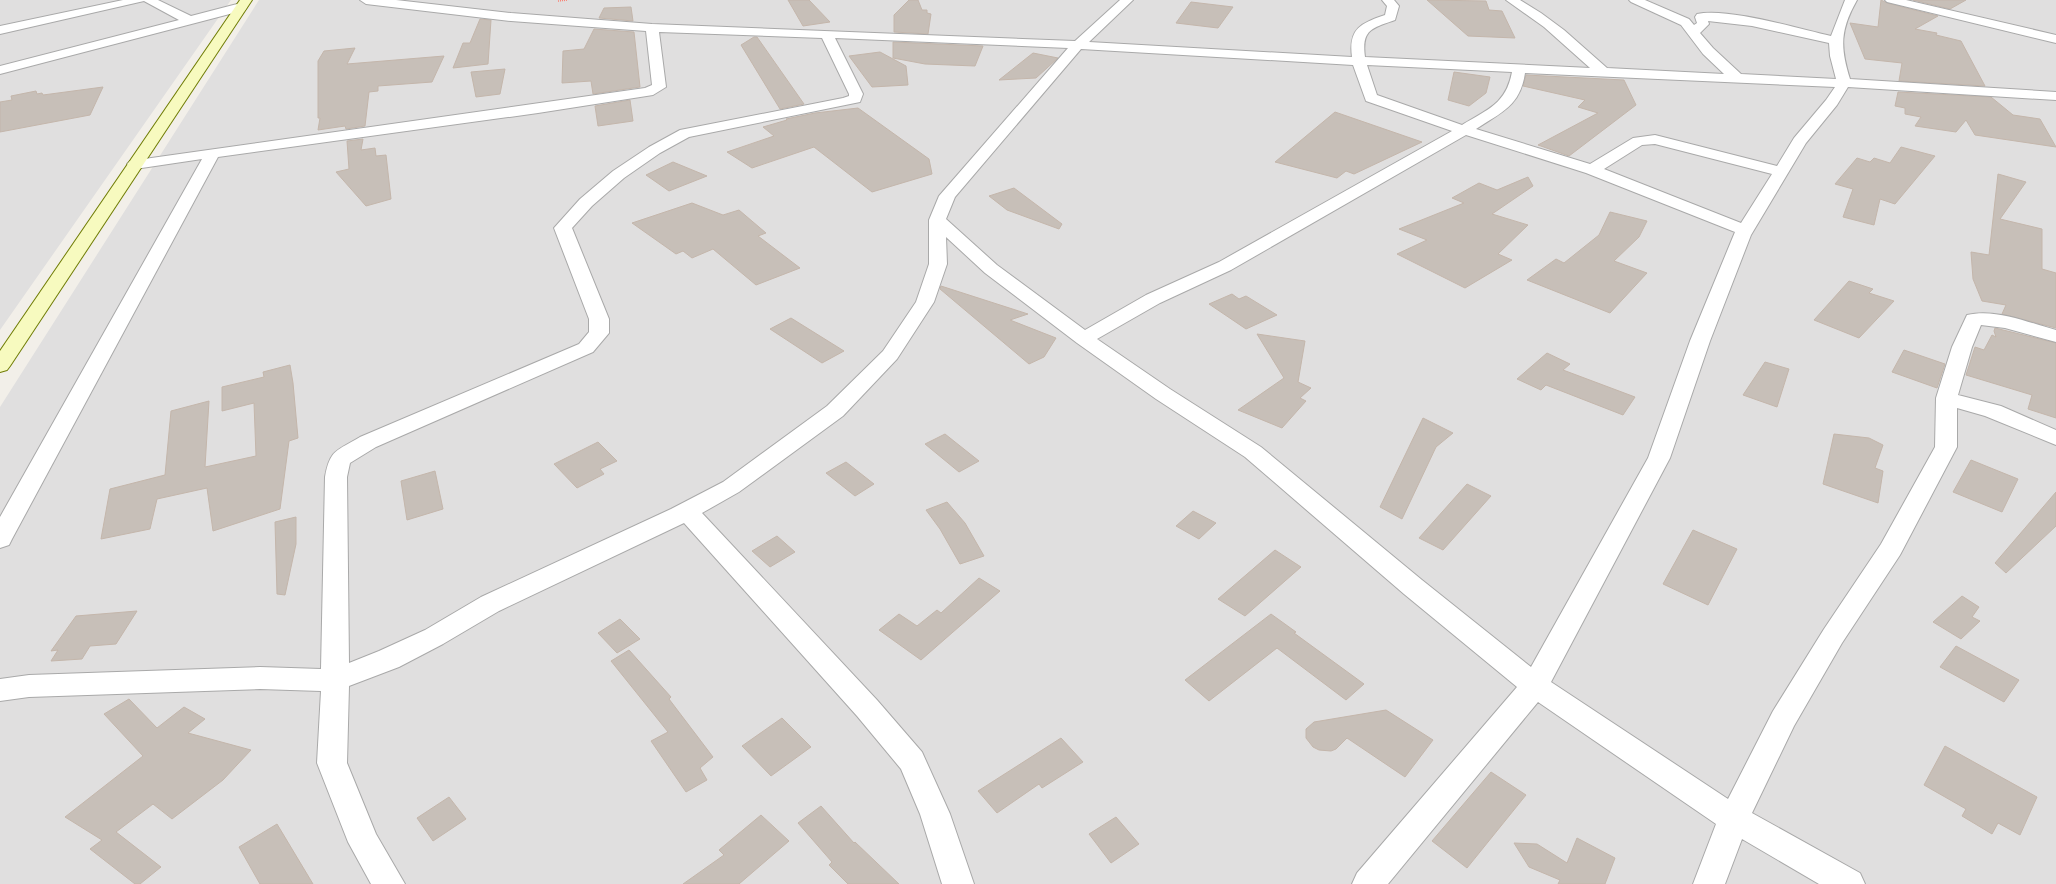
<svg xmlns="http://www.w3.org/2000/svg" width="2056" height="884" viewBox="0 0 2056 884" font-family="Manrope,sans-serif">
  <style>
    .residential { fill: #e0dfdf }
    .building { fill: #c7bfb8; stroke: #c4b6ab }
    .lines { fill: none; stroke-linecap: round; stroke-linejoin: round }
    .street-casing { stroke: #a9a9a9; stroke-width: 2 }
    .secondary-casing { stroke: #707d05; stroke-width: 2 }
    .path { stroke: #fa8072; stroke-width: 1.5; stroke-dasharray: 1 1; stroke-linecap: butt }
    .street { fill: #fff; fill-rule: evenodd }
    .secondary { fill: #f7fabf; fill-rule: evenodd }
  </style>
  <rect width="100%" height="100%" fill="#f2efe9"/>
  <path class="residential" d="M0 0H231L0 330Z
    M259 0H2056V884H0V407Z"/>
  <path class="building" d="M788 0H809L830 22 803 26Z
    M909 0H918L922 10H927V13L931 14 928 34 894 32V15Z
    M1427 0 1486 1 1489 10 1502 11 1515 38 1468 36Z
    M1881 0 1887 3 1938 16 1915 29 1937 33 1936 35 1961 41 1985 86 1899 81 1902 63 1865 59 1850 23 1878 27Z
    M1913 0H1966L1950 9Z
    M1191 2 1233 7 1218 28 1176 23Z
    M631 7 633 21 599 18 604 8Z
    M480 19 491 20 488 64 453 68 463 43H470Z
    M594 29 634 32 640 87 593 94 591 81 562 83 563 51 584 49Z
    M754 37H757L804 104 780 109 741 45Z
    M893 42 983 46 975 66 925 64 893 58Z
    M355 48 347 64 444 56 432 82 378 86V91L369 92 365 126 346 129 345 126 318 130 320 118H318V61L324 51Z
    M880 52 906 66 908 85 872 87 849 56Z
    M1033 53 1058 58 1036 78 999 80Z
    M505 69 500 94 476 97 471 72Z
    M1454 72 1490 77 1486 93 1469 106 1448 100Z
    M1526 75 1624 80 1636 105 1569 156 1538 145 1598 113 1578 107 1585 100 1523 86Z
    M103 87 90 115 0 132V102L12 100 11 96 36 91 37 94 42 93 43 95Z
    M1898 92 1991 97 2013 115 2040 119 2056 147 1975 135 1966 120 1956 132 1915 126 1921 117 1905 114V108L1895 106Z
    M630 100 633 121 598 126 595 106Z
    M858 108 929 159 932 174 872 192 814 147 752 168 727 152 774 136 763 127 787 120 786 119 815 113Z
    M1335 112 1422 142 1354 174 1346 171 1337 178 1275 162Z
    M363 139 361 150 375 148 376 156 386 155 391 199 366 206 336 172 349 169 347 141Z
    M1901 147 1935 156 1895 204 1880 199 1874 225 1843 217 1853 189 1835 184 1857 158 1870 162 1874 158 1890 163Z
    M673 162 707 176 669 191 646 175Z
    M1998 174 2026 182 2000 219 2042 229V269L2056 273V328L2002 314 2006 305 1982 301 1973 279 1971 252 1989 255Z
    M1528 177 1533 186 1492 214 1528 225 1498 254 1512 260 1465 288 1397 254 1427 240 1399 229 1464 203 1452 198 1479 183 1497 190Z
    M1014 188 1062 224 1059 229 1007 210 989 196Z
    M692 203 723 215 739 210 766 233 758 236 800 268 756 285 713 249 692 258 683 251 676 254 632 223Z
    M1610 212 1647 221 1639 237 1614 261 1647 273 1610 313 1527 280 1556 259 1564 263 1599 235Z
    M1849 281 1873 289 1869 293 1894 301 1859 338 1814 320Z
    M941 286 1028 314 1010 320 1056 338 1044 357 1029 364 940 289Z
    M1232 294 1239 299 1246 296 1277 315 1246 329 1209 304Z
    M791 318 844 351 822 363 770 329Z
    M1995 328 2056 343V418L2028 409 2032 395 1966 375 1975 347 1984 350 1992 335 1996 337 1994 331Z
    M1257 334 1305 341 1298 382 1311 388 1300 398 1306 401 1282 428 1238 410 1284 378Z
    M1904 350 1945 364 1937 388 1892 372Z
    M1547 353 1570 364 1563 370 1635 397 1623 415 1546 385 1541 390 1517 379Z
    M1765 362 1789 369 1777 407 1743 395Z
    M290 365 293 383 298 438 289 441 280 509 213 531 207 488 157 499 150 529 101 539 110 489 165 475 171 411 209 401 205 467 256 456 254 403 222 411V387L264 377 263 372Z
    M1423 418 1453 433 1436 447 1402 519 1380 507Z
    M945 434 979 461 959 472 925 444Z
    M1834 434 1869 438 1883 445 1875 468 1883 471 1878 503 1823 484Z
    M598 442 617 461 600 469 604 474 577 488 554 464Z
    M1971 460 2018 479 2002 512 1953 492Z
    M846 462 874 484 855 496 826 473Z
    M435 471 443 509 407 520 401 481Z
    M1467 484 1491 496 1443 550 1419 538Z
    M2056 492V526L2006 573 1995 563Z
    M947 502 965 523 984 556 960 564 940 529 926 510Z
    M1193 511 1216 523 1199 539 1176 526Z
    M296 517V544L285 595 277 594 275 522Z
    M1693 530 1737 549 1708 605 1663 584Z
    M777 536 795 552 770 567 752 551Z
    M1275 550 1301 567 1245 616 1218 599Z
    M979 578 1000 591 921 660 879 630 899 614 917 626 937 610 941 613Z
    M1962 596 1979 607 1972 617 1980 621 1961 639 1933 622Z
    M137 611 116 644 90 646 82 659 51 661 58 650 51 651 76 616Z
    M1271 614 1296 632 1294 633 1364 684 1346 700 1277 648 1209 701 1185 680Z
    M620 619 640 639 617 653 598 633Z
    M1956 646 2019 680 2004 702 1940 667Z
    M629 650 671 697 669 699 713 757 700 768 707 780 686 792 651 741 668 732 611 661Z
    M129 699 157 728 184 707 205 719 188 733 251 750 223 780 172 819 153 804 116 832 161 867 140 884H135L90 849 102 840 65 817 143 756 104 714Z
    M1386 710 1433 740 1405 777 1347 738 1336 749 1331 751 1319 750 1313 747 1306 738V729L1314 722Z
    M782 718 811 747 771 776 742 746Z
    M1061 738 1083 762 1042 788 1039 784 997 813 978 791Z
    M1945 746 2037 797 2020 835 1998 823 1992 834 1962 816 1966 809 1924 785Z
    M1491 772 1526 795 1467 868 1432 841Z
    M449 797 466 819 433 841 417 818Z
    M821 806 854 843 855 842 899 884H848L829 865 832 862 798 823Z
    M761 815 789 841 739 884H683L724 855 719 850Z
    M1116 817 1139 844 1111 863 1089 834Z
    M277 824 313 884H260L239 847Z
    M1577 838 1615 858 1605 884H1558L1560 880 1529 867 1514 843 1537 844 1567 863Z"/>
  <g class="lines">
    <g class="street-casing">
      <path id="street" d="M123 0H158L191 16 241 3 247 7 245 10 0 74V66L179 20 144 1 0 34V26Z
        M360 0H396L511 13 652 24 1075 41 1120 0H1133L1089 42 1352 57C1348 28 1362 23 1385 15L1387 6 1382 0H1394L1399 6 1395 20C1373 28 1361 29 1365 57L1590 68 1544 27 1506 0H1520L1541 13 1564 30 1607 68 1724 74 1703 54 1681 25 1631 2 1629 0H1645L1689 19 1694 25 1697 23 1695 17 1697 14C1727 7 1799 29 1831 36L1845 0H1857C1840 30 1840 47 1850 79L2056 92V100L1848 87 1837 105 1806 143 1751 235 1710 341 1670 458 1551 682 1728 799 1773 711 1824 629 1881 544 1935 447 1936 398 1952 347 1967 315C1996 308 2029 323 2056 330V342L2005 328 1981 325 1972 347 1958 395 2001 406 2056 430V445L1985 416 1957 408V447L1900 555 1842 643 1794 726 1752 813 1860 873 1865 884H1819L1742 839 1725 884H1693L1716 824 1538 702 1388 884H1352L1357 873 1517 687 1404 594 1245 457 1156 399 1077 343 985 273 946 237 947 264 934 302 897 359 843 416 739 492 702 513 877 700 922 752 950 814 974 884H942L920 814 901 769 857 716 684 523 499 611 443 644 399 667 349 686 347 763 376 834 405 884H371L348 842 317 763 321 691 260 689 29 697 0 701V679L29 675 260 667 321 669 325 477C330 449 337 451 360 437L579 344 589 332V319L554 228 580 199 613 171 649 147 680 130 843 98 849 96V94L822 38 659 32 666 87 653 95 538 113 218 157 12 539 9 545 0 548V517L202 159 135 169 130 167 127 164 130 161 645 88 652 85 646 31 511 21 366 4ZM1708 21 1752 26 1829 43 1830 56 1836 79 1741 74 1713 48 1700 33 1709 24ZM835 38 1068 48 939 196 929 220V264L916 302 883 351 827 406 723 482 671 509 481 597 425 630 379 651 349 663 347 477 350 463 376 447 593 352 609 333V319L572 228 592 206 624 178 660 153 689 137 860 102 863 94ZM1081 49 1353 65 1366 101 1452 131 1219 262 1146 295 1085 330 997 265 946 219 955 197ZM1367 65 1512 72C1506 104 1488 109 1462 125L1377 95ZM1525 73 1835 87 1826 100 1794 138 1777 166 1655 135 1633 138 1590 164 1476 129C1502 112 1520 106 1525 73ZM1466 135 1586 173 1735 232 1690 341 1648 458 1531 667 1422 580 1261 447 1170 389 1097 339 1160 303 1231 270ZM1655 144 1772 174 1741 223 1604 169 1642 145Z
        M1885 0H1906L2056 35V43L1887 2Z"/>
    </g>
    <g class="secondary-casing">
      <path id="secondary" d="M240 0H252L10 366 7 370 0 372V351Z"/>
    </g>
    <path class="path" d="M558 1 568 0"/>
    <use href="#street" class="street"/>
    <use href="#secondary" class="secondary"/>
  </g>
</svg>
